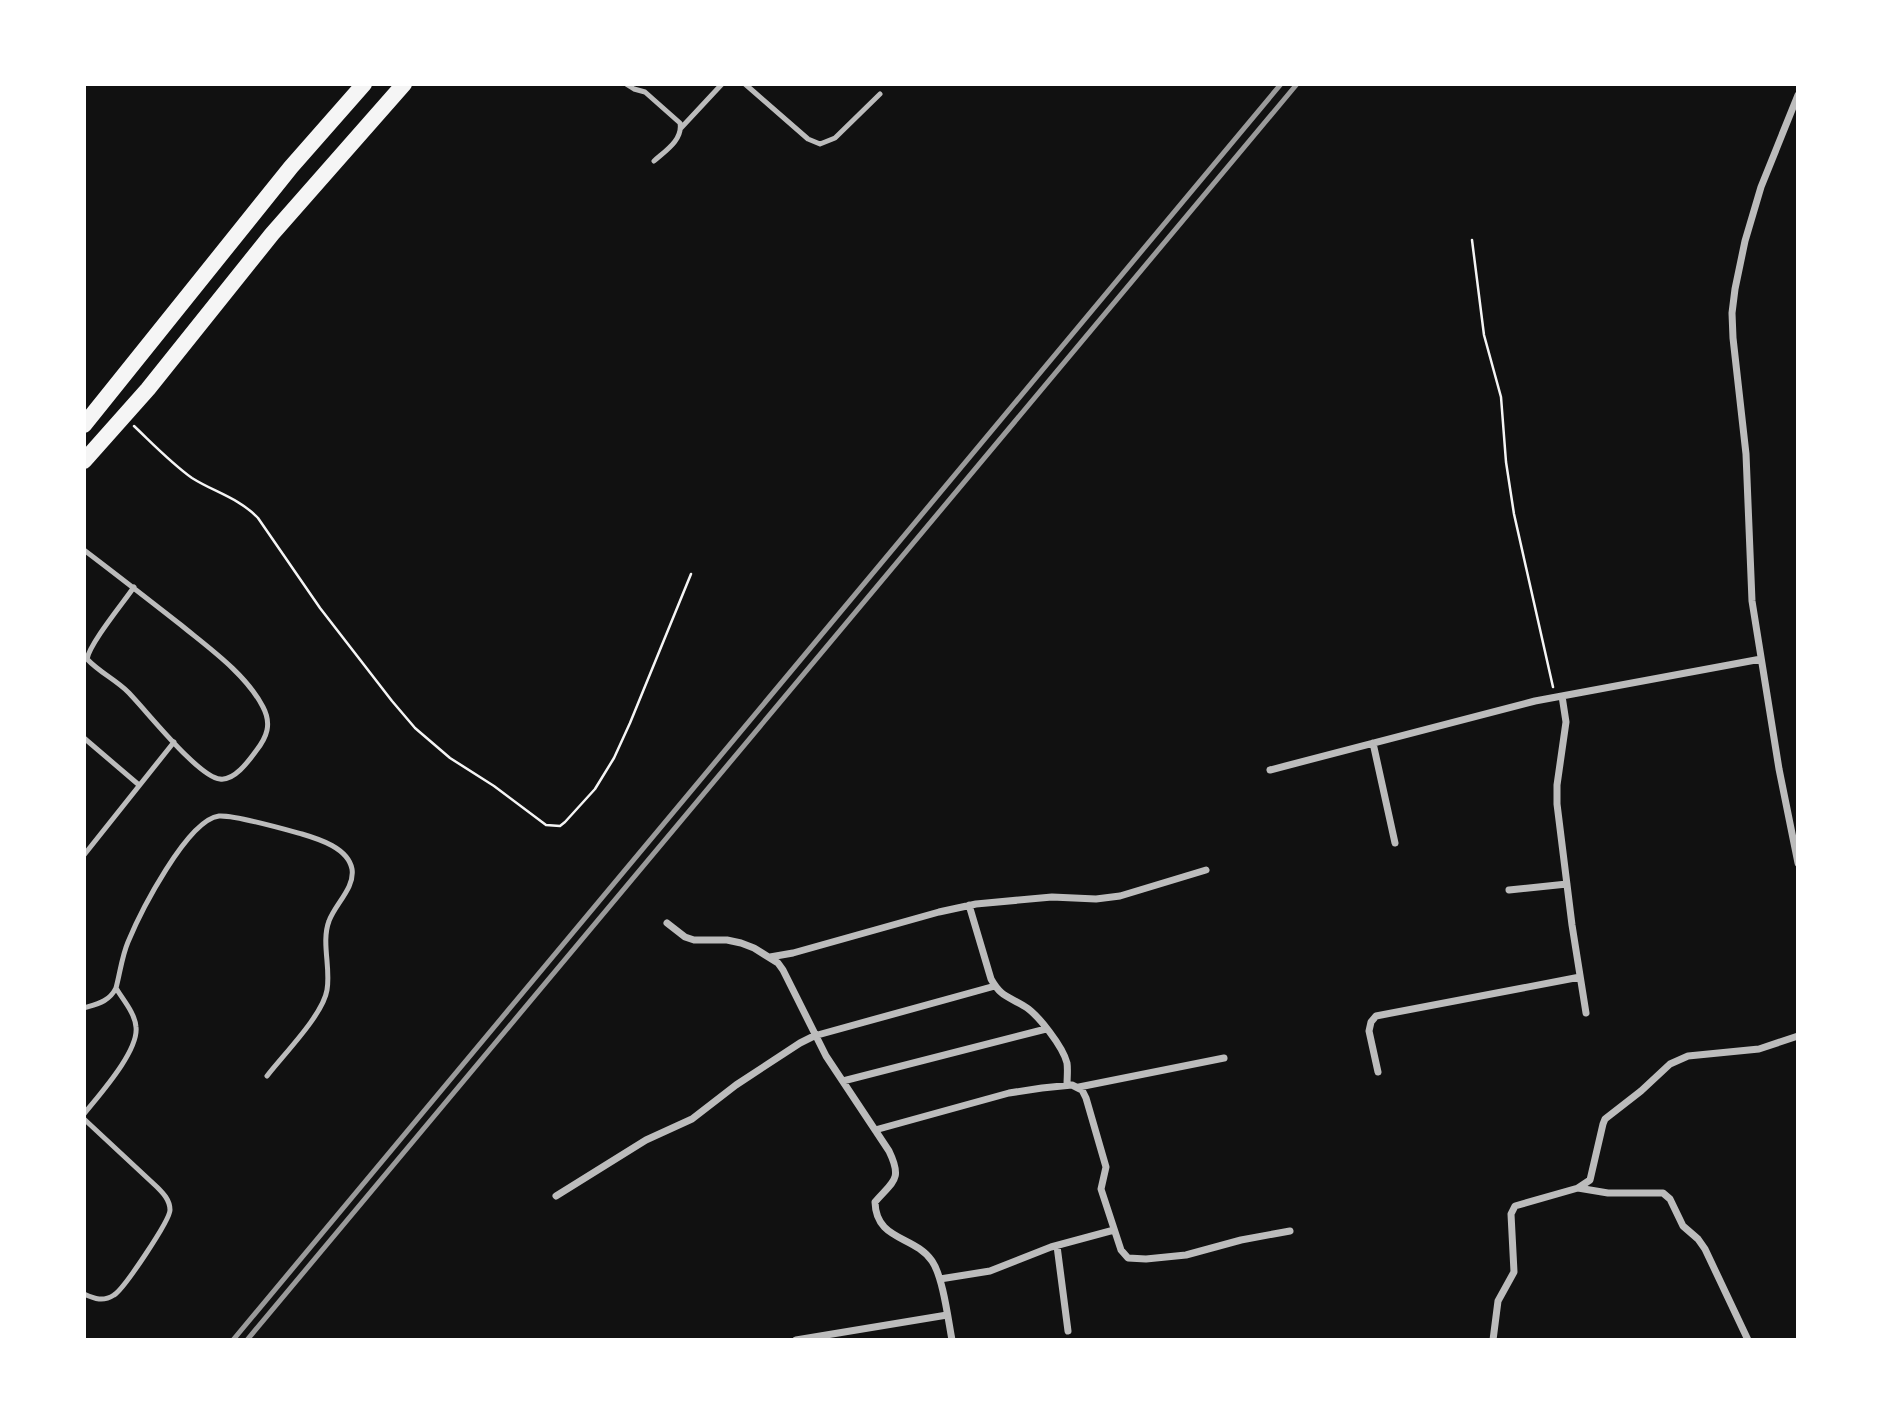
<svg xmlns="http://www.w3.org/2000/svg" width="1882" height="1424" viewBox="0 0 1882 1424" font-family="Jost,sans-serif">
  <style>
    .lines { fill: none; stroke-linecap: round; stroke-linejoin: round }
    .path { stroke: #f5f5f5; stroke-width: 2.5 }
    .service { stroke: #bcbcbc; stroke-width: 5 }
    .minor { stroke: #bcbcbc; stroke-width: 7 }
    .primary { stroke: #f5f5f5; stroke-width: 16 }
    .rail { stroke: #9a9a9a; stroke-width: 5 }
  </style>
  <rect width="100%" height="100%" fill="#111"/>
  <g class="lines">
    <path class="path" d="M1472 240 1484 335 1501 397 1506 462 1514 514 1553 687
      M134 426C153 444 171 463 192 478 214 492 239 498 258 518L320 608 392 701 415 728 450 758 494 786 546 825 560 826 565 822 595 789 614 758 630 723 691 574"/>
    <path class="service" d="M626 84 634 89 645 92 680 123C683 140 665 151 654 161
      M745 84 808 139 820 144 835 138 880 94
      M681 128 722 84
      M84 550C117 575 149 600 181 625 209 648 246 674 263 707 272 724 267 737 256 751 248 762 234 781 220 779 198 777 146 710 128 692 116 680 99 672 87 659 90 643 123 603 134 587
      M84 738 139 785
      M84 855 174 742
      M84 1008C97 1004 109 1002 116 988 120 973 122 956 128 942 140 913 187 820 219 816 235 815 284 829 302 834 319 839 348 848 352 869 355 888 335 904 329 921 321 942 331 968 327 990 323 1015 283 1055 267 1076
      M84 1114C99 1095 139 1051 136 1027 135 1013 123 1000 116 988
      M84 1119 157 1187C163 1193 170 1200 170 1210 170 1220 124 1289 114 1295 103 1302 95 1299 84 1294"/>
    <path class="minor" d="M1798 95 1761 187 1745 241 1735 289 1732 313 1733 338 1746 454 1752 601 1779 769 1798 863
      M1562 696 1566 722 1557 785V804L1572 925 1586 1013
      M1373 743 1395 843
      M1270 770 1535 701 1761 659
      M1509 890 1567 884
      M969 905 991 979C1001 997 1008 996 1024 1006 1038 1014 1063 1047 1067 1063 1068 1070 1067 1077 1067 1085
      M667 923 685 937 694 940H727L741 943 754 948 778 963 783 970 826 1056 889 1151C903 1180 893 1181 875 1202 876 1241 914 1235 932 1261 943 1277 948 1319 952 1340
      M770 957 793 953 939 912 976 904 1052 897 1096 899 1120 896 1206 870
      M1378 1072 1369 1031 1371 1022 1376 1016 1580 977
      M843 1081 1046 1029
      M1079 1087 1224 1058
      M875 1130 1009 1093 1042 1088 1072 1085 1082 1090 1086 1098 1106 1167 1101 1189 1121 1250 1128 1258 1146 1259 1186 1255 1241 1240 1290 1231
      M1578 1188 1608 1193H1663L1670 1199 1683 1226 1698 1239 1705 1249 1748 1340
      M556 1196 646 1140 692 1119 736 1085 800 1043 814 1036 995 986
      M1057 1246 1068 1331
      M940 1279 990 1271 1051 1247 1114 1230
      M796 1340 947 1315
      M1493 1340 1498 1301 1514 1272 1511 1214 1515 1206 1578 1188 1590 1180 1603 1124 1605 1119 1641 1091 1670 1064 1688 1056 1759 1049 1798 1036"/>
    <path class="primary" d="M84 425 291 167 364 84
      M84 461 148 389 272 234 404 84"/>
    <path class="rail" d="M233 1340 1281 84
      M247 1340 1297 84"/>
  </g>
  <rect width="1882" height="1424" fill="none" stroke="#ffffff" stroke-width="172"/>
</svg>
